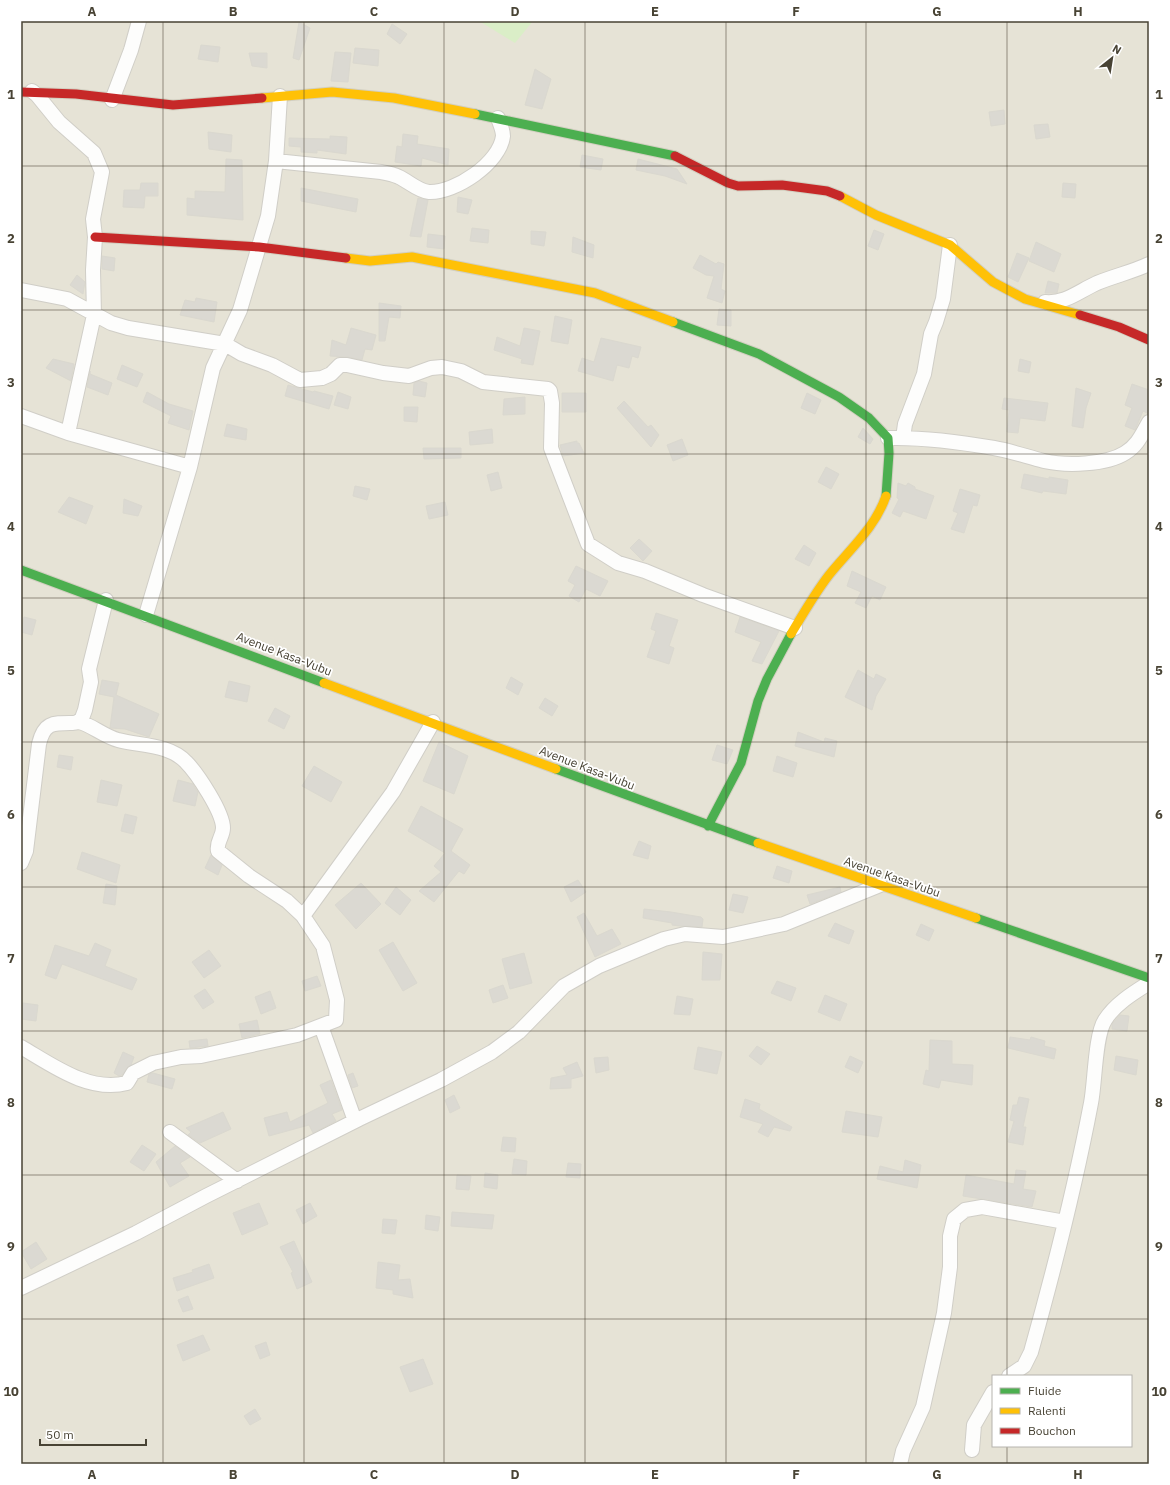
<svg xmlns="http://www.w3.org/2000/svg" width="1170" height="1485" viewBox="0 0 1170 1485" font-family="'IBM Plex Sans',sans-serif">
  <style>
    .residential { fill: #e6e3d6; fill-rule: evenodd }
    .green { fill: #daeec7 }
    .building { fill: #dbd9d2; stroke: #dad8cf }
    .lines { fill: none; stroke-linecap: round; stroke-linejoin: round }
    .street-casing { stroke: #d0cec7; stroke-width: 16 }
    .fast-casing { stroke: #d2cfc0; stroke-width: 11 }
    .slow-casing { stroke: #d2cfc0; stroke-width: 11 }
    .jam-casing { stroke: #d2cfc0; stroke-width: 11 }
    .street { stroke: #fdfdfc; stroke-width: 14 }
    .fast { stroke: #4caf50; stroke-width: 9 }
    .slow { stroke: #ffc107; stroke-width: 9 }
    .jam { stroke: #c62828; stroke-width: 9 }
    .grid { fill: none; stroke: #484334; stroke-width: 1; stroke-opacity: 0.55 }
    .labels { text-anchor: middle; stroke-width: 3.5; stroke-linejoin: round; paint-order: stroke }
    .street-label { font-size: 12px; fill: #484334; stroke: #fff }
    .neatline { fill: none; stroke: #484334; stroke-width: 1.5 }
    .grid-label { font-size: 13px; text-anchor: middle; font-weight: bold; fill: #484334 }
  </style>
  <rect width="100%" height="100%" fill="#f2f0ea"/>
  <path class="residential" d="M21 21H1149V1464H21ZM993 1376H1131V1446H993Z"/>
  <path class="green" d="M479 21H533L515 43Z"/>
  <path class="building" d="M299 22 310 28 299 60 293 58Z
    M392 24 407 34 400 44 387 34Z
    M201 45 220 47 218 62 198 59Z
    M355 48 379 50 378 66 353 63Z
    M335 52 351 53 348 82 331 81Z
    M249 53H267V68L252 66Z
    M535 69 551 79 542 109 525 105Z
    M1004 110 1005 124 991 126 989 112Z
    M1048 124 1050 137 1036 139 1034 125Z
    M208 132 232 135 231 152 209 149Z
    M403 134 418 136 417 144 449 149 448 165 422 158 421 166 395 162 397 146 402 147Z
    M330 136 347 137 346 154 317 150V153L301 152V147L289 146V138L330 139Z
    M582 155 603 159 601 170 580 167Z
    M226 159 242 160 243 220 187 215V198L195 199V191L225 192Z
    M638 159 677 169 687 184 665 176 636 170Z
    M141 183H158V196H145L144 208 123 207 124 190H140Z
    M1063 183 1076 184 1075 198 1062 197Z
    M301 188 358 199 356 212 301 201Z
    M458 197 472 200 468 214 457 212Z
    M418 198 428 200 421 237 410 236Z
    M472 228 489 230 488 243 470 241Z
    M874 230 884 234 878 250 868 246Z
    M531 231 546 232 544 246 531 244Z
    M428 234 445 236 444 249 427 247Z
    M573 237 594 245 593 258 572 252Z
    M1036 242 1061 254 1054 272 1029 261Z
    M1017 253 1029 258 1018 282 1008 277Z
    M700 255 716 264 718 262 724 264 721 289 725 291 722 303 707 298 714 276 706 275 693 268Z
    M102 256 115 258 114 271 102 269Z
    M77 275 85 282 83 294 70 285Z
    M1048 281 1059 284 1057 293H1045Z
    M196 298 217 302 214 322 180 315 185 300 195 302Z
    M379 303 401 306 400 318 389 317 385 341H379Z
    M719 309 731 310V326L717 325Z
    M555 316 572 320 568 344 551 341Z
    M351 328 376 335 372 350 365 349 362 360 347 357 330 356 332 340 346 345Z
    M524 328 540 331 533 365 521 363 522 359 494 350 497 337 520 346Z
    M601 338 641 347 638 358 632 356 629 368 617 365 613 381 578 371 582 358 594 362Z
    M53 359 74 364 71 381 46 368Z
    M1020 359 1031 362 1029 373 1018 371Z
    M122 365 143 374 137 387 117 379Z
    M90 371V374L112 383 108 395 87 387Z
    M419 381 427 383 425 397 413 395 414 383Z
    M1132 384 1149 390V414L1143 411 1135 430 1125 426 1132 408 1125 405Z
    M288 385 313 392 314 391 333 396 329 409 285 396Z
    M1076 388 1091 393 1086 408 1083 428 1072 426Z
    M147 392 169 404 193 411 189 430 168 423 171 416 143 402Z
    M338 392 351 397 348 409 334 405Z
    M562 393H586V412H562Z
    M807 393 821 400 815 414 801 408Z
    M525 397V414L503 415 504 399Z
    M1004 398 1048 403 1045 421 1020 418 1018 433 1007 432 1009 410 1002 409Z
    M624 401 648 427 651 425 659 435 651 447 617 408Z
    M404 407H418L417 422 404 421Z
    M227 424 247 429 246 440 224 436Z
    M863 428 873 439 870 444 858 437Z
    M492 429 493 443 470 445 469 432Z
    M682 439 688 455 673 461 667 445Z
    M577 441V443H579L584 453 563 456 560 445Z
    M423 448H461V458L424 459Z
    M826 467 839 474 831 489 818 482Z
    M498 472 502 488 491 491 487 475Z
    M1024 474 1049 479V477L1068 480 1066 494 1043 491 1042 493 1021 488Z
    M898 483 906 486 908 483 915 487V489L934 496 926 519 903 511 900 517 892 513 899 499 897 498Z
    M355 486 370 489 367 500 353 496Z
    M960 489 980 495 977 506 973 505 964 533 951 529 958 513 953 511Z
    M69 497 93 506 86 524 58 512Z
    M124 499 142 506 138 516 123 513Z
    M445 502 448 515 429 519 426 506Z
    M639 539 652 551 643 561 630 548Z
    M804 545 816 553 809 566 795 559Z
    M576 566 608 581 600 596 586 589 579 602 569 596 575 585 568 581Z
    M852 571 886 587 880 600 872 596 866 608 855 603 861 592 847 586Z
    M656 613 678 620 669 646 674 648 669 664 647 657 656 631 651 629Z
    M24 617 36 620 32 635 21 632Z
    M740 617 779 631 762 664 752 661 761 642 735 632Z
    M858 670 874 679 876 674 886 679 876 696 872 710 845 697Z
    M511 677 523 684 518 695 506 688Z
    M102 680 119 683 116 695 159 714 149 737 125 729 110 728 114 697 99 694Z
    M229 681 250 686 247 702 225 697Z
    M545 698 558 706 552 716 539 708Z
    M275 708 290 716 284 729 268 721Z
    M798 732 824 742 825 738 837 741 834 757 795 746Z
    M439 742 468 756 454 794 423 781Z
    M717 745 733 750 727 764 712 760Z
    M59 755 73 757 71 770 57 767Z
    M777 756 797 763 793 777 773 771Z
    M314 766 342 782 331 802 302 786Z
    M101 780 122 785 117 806 97 802Z
    M178 780 193 784 195 788 198 792 195 806 173 801Z
    M421 806 463 829 451 851 470 865 464 874 459 871 434 902 419 891 441 872 434 866 445 853 408 831Z
    M125 814 137 817 133 834 121 831Z
    M639 841 651 846 648 859 633 855Z
    M82 852 120 865 116 883 77 869Z
    M211 855 222 865 218 875 205 868Z
    M777 866 792 871 789 883 773 878Z
    M578 880 586 892 571 902 564 887Z
    M361 883 381 904 356 929 335 905Z
    M106 884 117 886 115 905 103 903Z
    M396 887 411 900 400 915 385 903Z
    M840 887 841 892 810 904 807 895Z
    M733 894 748 897 743 913 729 910Z
    M644 909 671 912 701 917 703 919 702 927 680 926 672 925V923L643 918Z
    M584 913 597 936 612 929 621 944 595 957 577 917Z
    M835 923 854 931 849 944 828 936Z
    M921 924 934 930 929 941 916 935Z
    M393 942 417 983 403 991 379 950Z
    M95 943 111 950 105 966 137 979 132 990 62 964 56 979 45 975 55 945 89 956Z
    M209 950 221 966 204 978 192 962Z
    M703 952 722 954 720 980H702Z
    M524 953 532 983 510 989 502 959Z
    M317 976 321 986 305 991 302 981Z
    M777 981 796 988 791 1001 771 993Z
    M503 985 508 998 493 1003 489 990Z
    M205 989 214 1002 203 1009 194 996Z
    M270 991 276 1008 261 1014 255 997Z
    M825 995 847 1004 840 1021 818 1012Z
    M677 996 693 999 690 1015 674 1014Z
    M23 1003 38 1005 36 1021 21 1019Z
    M1120 1015 1129 1016 1127 1031 1112 1029V1024Z
    M257 1020 260 1034 242 1038 239 1024Z
    M1010 1037 1030 1040 1031 1037 1045 1041 1044 1046 1056 1049 1054 1059 1008 1048Z
    M207 1039 208 1046 190 1048 189 1041Z
    M930 1040 952 1041V1064L973 1065 972 1085 941 1080 939 1088 923 1084 926 1070 929 1071Z
    M757 1046 770 1054 761 1065 749 1056Z
    M698 1047 722 1052 717 1074 694 1069Z
    M123 1052 134 1057 131 1065 122 1075 119 1076 114 1073Z
    M850 1056 863 1062 858 1073 845 1067Z
    M1116 1056 1138 1060 1136 1075 1114 1070Z
    M608 1057 609 1070 596 1073 594 1058Z
    M577 1062 583 1076 571 1079V1088L550 1089 551 1078 567 1075 563 1068Z
    M153 1073 175 1079 172 1089 147 1082 149 1074Z
    M353 1073 358 1086 352 1088 348 1075Z
    M331 1080 342 1110 332 1114 336 1121 313 1133 309 1125 269 1136 264 1118 287 1112 290 1122 328 1103 320 1085Z
    M454 1095 460 1108 450 1113 445 1100Z
    M1019 1097 1029 1099 1023 1127H1026L1023 1145 1008 1142 1014 1121 1010 1120 1013 1105H1017Z
    M745 1099 760 1104 759 1109 792 1127 790 1131 774 1127 768 1137 758 1132 763 1124 740 1117Z
    M846 1111 882 1117 878 1137 842 1132Z
    M223 1112 231 1129 200 1143 188 1135 191 1132 186 1128Z
    M503 1137 516 1138 515 1152 501 1151Z
    M142 1145 156 1154 144 1171 130 1162Z
    M175 1146 190 1157 180 1163 189 1176 170 1187 156 1162Z
    M514 1159 527 1161 526 1175 512 1174Z
    M905 1160 921 1165 917 1188 877 1179 880 1166 903 1172Z
    M568 1163 581 1164 580 1178 566 1177Z
    M1016 1170 1026 1171 1023 1189 1036 1191 1032 1207 963 1196 966 1175 1014 1184Z
    M485 1173 498 1175 497 1189 484 1187Z
    M457 1175 471 1176 469 1190 456 1189Z
    M259 1203 268 1224 242 1235 233 1213Z
    M310 1203 317 1216 303 1224 296 1210Z
    M452 1212 494 1215 492 1229 451 1226Z
    M426 1215 440 1217 438 1231 425 1229Z
    M383 1219 397 1220 395 1234 382 1233Z
    M294 1241 312 1282 297 1289 291 1273 293 1272 280 1247Z
    M36 1242 47 1259 31 1269 21 1252Z
    M378 1262 400 1265 398 1280 410 1279 413 1298 393 1294V1290L376 1288Z
    M209 1264 214 1278 177 1291 173 1278 193 1272 192 1270Z
    M188 1296 193 1309 183 1312 178 1300Z
    M203 1335 210 1350 183 1361 177 1345Z
    M266 1342 270 1355 260 1359 255 1346Z
    M423 1359 433 1384 410 1392 400 1367Z
    M255 1409 261 1419 250 1425 244 1416Z"/>
  <g class="lines">
    <g class="street-casing">
      <path id="street" d="M32 91 37 95 59 122 94 153 102 172 93 219 95 237 93 270 94 315 68 433
        M112 100 131 50 139 21
        M276 161 381 172C387 173 393 174 399 177 408 181 418 191 429 192 455 193 500 163 503 136 503 130 500 124 498 118
        M21 290 67 299 111 323 128 328 225 344 242 354 272 365 300 380 322 378 331 374 340 365H347L383 373 409 376 431 368 442 367 461 371 483 382 548 389 550 391 552 403 551 448 588 544 618 563 645 571 703 595 795 628
        M1045 302C1065 304 1079 291 1097 283 1114 276 1132 272 1149 264
        M21 416 68 433 190 467
        M888 438C923 437 960 442 994 448 1011 451 1028 457 1044 461 1066 466 1106 465 1125 453 1138 445 1142 434 1149 422
        M903 438 905 424 924 374 931 334 936 322 943 299 950 245
        M146 615 190 467 213 368 240 310 268 216 276 161 280 96
        M78 722 82 718 85 710 91 682 89 669 106 600
        M21 863 26 851 39 744C44 722 53 723 73 723 73 723 78 722 79 722 90 724 105 737 118 740 140 746 169 744 186 762 197 773 223 812 223 828 223 837 216 842 218 851L249 876 287 901 303 916 323 946 337 1000 336 1020 297 1035 201 1056 181 1057 153 1063 133 1073 127 1083C89 1093 52 1065 21 1047
        M303 916 393 792 433 722
        M321 1026 355 1121
        M170 1132 237 1181
        M21 1288 136 1233 206 1196 359 1119 441 1080 492 1052 519 1032 564 986 599 966 664 939 685 934 723 937 784 924 880 885
        M1009 1376 1024 1366 1031 1352C1054 1270 1075 1187 1091 1103 1095 1083 1095 1035 1105 1020 1115 1004 1133 993 1149 983
        M972 1450 974 1425 993 1392
        M900 1464 903 1451 923 1407 944 1313 950 1267V1236L954 1219 965 1210 982 1207 1065 1222"/>
    </g>
    <g class="fast-casing">
      <path id="fast" d="M475 114 675 156
        M673 322 759 354 839 397 869 418 888 438 889 453 886 496
        M21 570 324 683
        M556 769 758 843
        M708 826 741 763 758 701 767 679 791 634
        M976 918 1149 978"/>
    </g>
    <g class="slow-casing">
      <path id="slow" d="M262 98 332 92 394 98 475 114
        M840 196 876 215 950 245 993 282 1025 299 1080 315
        M346 258 370 261 412 257 595 293 673 322
        M791 634C803 614 815 593 829 575 850 549 875 528 886 496
        M324 683 556 769
        M758 843 976 918"/>
    </g>
    <g class="jam-casing">
      <path id="jam" d="M21 92 76 94 173 105 262 98
        M675 156 728 183 738 186 782 185 827 191 840 196
        M95 237 259 247 346 258
        M1080 315 1119 327 1149 340"/>
    </g>
    <use href="#street" class="street"/>
    <use href="#fast" class="fast"/>
    <use href="#slow" class="slow"/>
    <use href="#jam" class="jam"/>
  </g>
  <path class="grid" d="M163 21V1464M304 21V1464M444 21V1464M585 21V1464M726 21V1464M866 21V1464M1007 21V1376M21 166H1149M21 310H1149M21 454H1149M21 598H1149M21 742H1149M21 887H1149M21 1031H1149M21 1175H1149M21 1319H1149M1007 1446V1464"/>
  <g class="labels">
    <g class="street-label">
      <text transform="translate(284 654) rotate(21)" y="4">Avenue Kasa-Vubu</text>
      <text transform="translate(587 768) rotate(21)" y="4">Avenue Kasa-Vubu</text>
      <text transform="translate(892 877) rotate(19)" y="4">Avenue Kasa-Vubu</text>
    </g>
  </g>
  <rect width="1170" height="1485" fill="none" stroke="#ffffff" stroke-width="44"/>
  <rect x="992" y="1375" width="140" height="72" fill="#ffffff" stroke="#b6b4ae"/>
  <rect x="1000" y="1388" width="20" height="6" fill="#4caf50" stroke="#b6b4ae"/>
  <text x="1028" y="1395" font-size="12" fill="#484334">Fluide</text>
  <rect x="1000" y="1408" width="20" height="6" fill="#ffc107" stroke="#b6b4ae"/>
  <text x="1028" y="1415" font-size="12" fill="#484334">Ralenti</text>
  <rect x="1000" y="1428" width="20" height="6" fill="#c62828" stroke="#b6b4ae"/>
  <text x="1028" y="1435" font-size="12" fill="#484334">Bouchon</text>
  <g transform="translate(1112 58) rotate(30)" stroke="#ffffff" stroke-width="3" paint-order="stroke">
  <path d="M0-3L7 15L0 10L-7 15Z" fill="#484334"/>
  <text y="-6" font-size="11" font-weight="bold" text-anchor="middle" fill="#484334">N</text>
  </g>
  <path d="M40 1439v6h106v-6" fill="none" stroke="#484334" stroke-width="2"/>
  <text x="46" y="1439" font-size="12" fill="#484334" stroke="#ffffff" stroke-width="3" paint-order="stroke">50 m</text>
  <rect x="22" y="22" width="1126" height="1441" class="neatline"/>
  <g class="grid-label">
    <text x="92" y="16">A</text>
    <text x="233" y="16">B</text>
    <text x="374" y="16">C</text>
    <text x="515" y="16">D</text>
    <text x="655" y="16">E</text>
    <text x="796" y="16">F</text>
    <text x="937" y="16">G</text>
    <text x="1078" y="16">H</text>
    <text x="11" y="99">1</text>
    <text x="1159" y="99">1</text>
    <text x="11" y="243">2</text>
    <text x="1159" y="243">2</text>
    <text x="11" y="387">3</text>
    <text x="1159" y="387">3</text>
    <text x="11" y="531">4</text>
    <text x="1159" y="531">4</text>
    <text x="11" y="675">5</text>
    <text x="1159" y="675">5</text>
    <text x="11" y="819">6</text>
    <text x="1159" y="819">6</text>
    <text x="11" y="963">7</text>
    <text x="1159" y="963">7</text>
    <text x="11" y="1107">8</text>
    <text x="1159" y="1107">8</text>
    <text x="11" y="1251">9</text>
    <text x="1159" y="1251">9</text>
    <text x="11" y="1396">10</text>
    <text x="1159" y="1396">10</text>
    <text x="92" y="1479">A</text>
    <text x="233" y="1479">B</text>
    <text x="374" y="1479">C</text>
    <text x="515" y="1479">D</text>
    <text x="655" y="1479">E</text>
    <text x="796" y="1479">F</text>
    <text x="937" y="1479">G</text>
    <text x="1078" y="1479">H</text>
  </g>
</svg>
